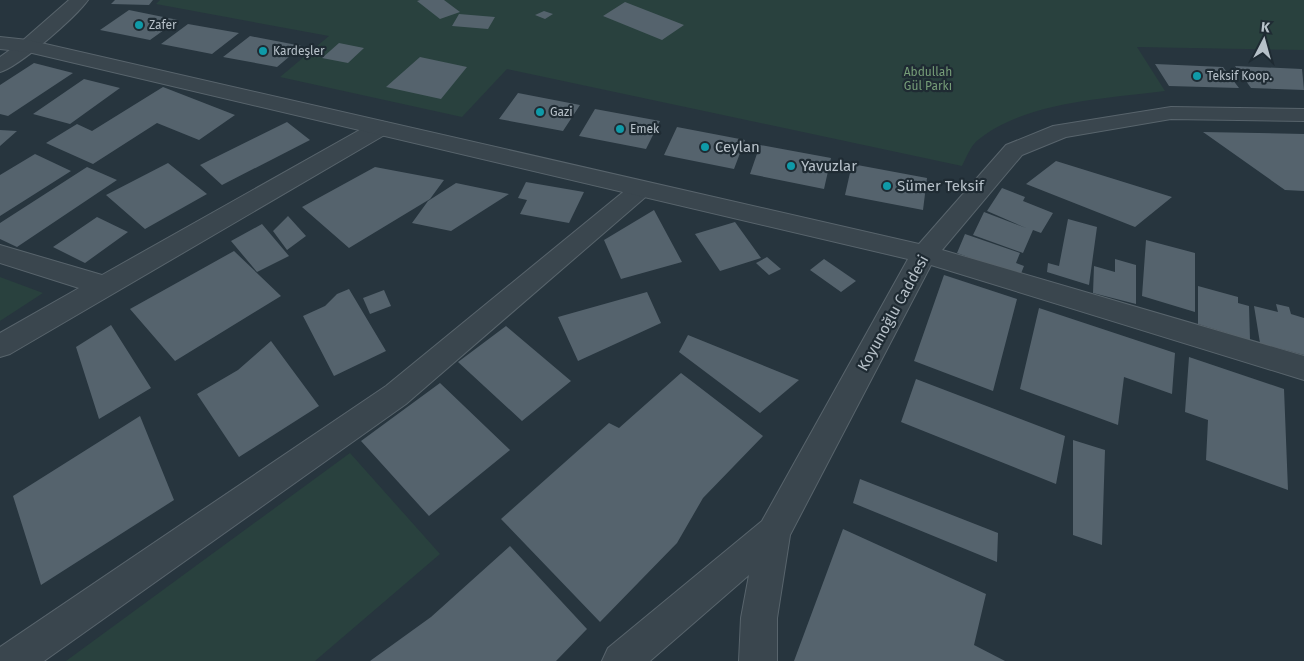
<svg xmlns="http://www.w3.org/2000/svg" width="1304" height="661" viewBox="0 0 1304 661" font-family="'Fira Sans',sans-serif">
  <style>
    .green { fill: #29413e }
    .building { fill: #55636d }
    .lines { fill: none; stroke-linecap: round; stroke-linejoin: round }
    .minor-casing { stroke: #58646c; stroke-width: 2 }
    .tertiary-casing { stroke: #58646c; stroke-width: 2 }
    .minor { fill: #3a464e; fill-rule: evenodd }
    .tertiary { fill: #3a464e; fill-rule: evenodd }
    .culture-dot { fill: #0f9aa8; stroke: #1f2b33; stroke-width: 2 }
    .labels { text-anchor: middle; stroke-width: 4.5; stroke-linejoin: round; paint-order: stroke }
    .far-poi-label { font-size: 12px; fill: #b7c1c9; stroke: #1f2b33; text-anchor: start }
    .far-park-label { font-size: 12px; fill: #769d78; stroke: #1f2b33 }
    .poi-label { font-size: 15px; fill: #b7c1c9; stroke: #1f2b33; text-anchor: start }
    .street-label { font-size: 15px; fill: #b7c1c9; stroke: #1f2b33 }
  </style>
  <rect width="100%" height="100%" fill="#27353e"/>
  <path class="green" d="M160 0H1304V50L1137 47 1165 91C1109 98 1023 102 978 140 971 145 966 158 962 166L507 69 462 117 280 77 329 36 156 4Z
    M0 277 43 293 0 321Z
    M350 453 440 554 315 661H66Z"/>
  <path class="building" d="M115 0H153L149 5 111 4Z
    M420 0H444L460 12 440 19 417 1Z
    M625 2 684 25 662 40 603 16Z
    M129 10 178 20 150 40 100 30Z
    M544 11 553 14 545 19 535 15Z
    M459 14 495 17 488 29 452 26Z
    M188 24 239 33 212 54 161 44Z
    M250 36 302 46 277 67 223 57Z
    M339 43 364 48 348 63 322 58Z
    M420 57 467 67 441 99 386 87Z
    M34 63 73 73 8 116 0 114V85Z
    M1155 64 1223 67 1239 88 1169 86Z
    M1235 66 1302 69 1304 90 1251 88Z
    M84 79 120 88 70 124 33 114Z
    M163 87 235 115 199 140 157 123 93 164 46 143 77 124 92 131Z
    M518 93 580 105 563 131 499 119Z
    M595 109 660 121 646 149 579 136Z
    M287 122 310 140 222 185 200 165Z
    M677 127 745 140 734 169 664 155Z
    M0 130 17 131 0 146Z
    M1203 132 1304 134V191L1285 190Z
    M760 145 831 158 824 189 750 174Z
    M35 154 71 171 0 216V175Z
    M1056 161 1172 197 1135 227 1026 184Z
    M168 163 207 194 145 229 106 195Z
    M852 164 927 178 923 210 845 195Z
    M87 167 117 180 17 247 0 239V223Z
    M375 167 444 180 430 199 349 248 302 207Z
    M526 182 584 192 569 223 520 214 527 200 518 198Z
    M456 183 509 194 451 231 412 223 428 201Z
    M1002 188 1025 197 1023 201 1053 213 1041 233 1033 230 1023 253 973 235 984 212 1026 228 987 211Z
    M654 210 682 262 621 279 604 240Z
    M288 216 306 236 287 250 273 231Z
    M97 217 128 232 85 263 53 247Z
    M1068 219 1097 227 1089 285 1047 272 1048 263 1059 266Z
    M735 222 761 258 720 271 695 234Z
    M262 224 289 256 257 272 231 241Z
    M965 234 1020 253 1016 263 1024 266 1020 276 957 253Z
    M1146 240 1195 253V312L1142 296Z
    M234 251 281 296 175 361 130 309Z
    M767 257 781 269 769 275 756 263Z
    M824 259 856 281 841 292 810 270Z
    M1115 259 1136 265V304L1093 293 1094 266 1115 272Z
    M944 275 1017 299 993 391 914 361Z
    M1198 286 1238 297V303L1249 306 1250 340 1198 324Z
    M349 289 386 351 334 376 303 316 325 306 337 294Z
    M384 290 391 306 370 314 363 298Z
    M647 292 661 323 578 361 558 317Z
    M1276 304 1289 307 1291 314 1304 318V355L1260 343 1254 306 1278 312Z
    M1039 308 1175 353 1172 394 1124 377 1118 425 1020 389Z
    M111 325 151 388 99 419 76 347Z
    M506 326 571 381 522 421 458 362Z
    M688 335 799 380 760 413 679 352Z
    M271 341 319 406 239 457 197 394 238 370Z
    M1189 357 1284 389 1288 490 1206 460 1208 420 1185 412Z
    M681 373 763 436 703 498 677 543 600 622 501 519 609 423 619 428Z
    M916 379 1065 436 1056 484 901 422Z
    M440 383 510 450 429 516 361 441Z
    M140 416 174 500 41 585 13 496Z
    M1073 440 1105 450 1102 545 1073 535Z
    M860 479 998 533 997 562 853 503Z
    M843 529 986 594 974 645 1005 661H794Z
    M510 546 587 629 556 661H370L431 617Z"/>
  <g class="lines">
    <g class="minor-casing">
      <path id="minor" d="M69 0H88C76 17 19 67 0 72V57L21 42Z
        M380 121 388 123 391 128 388 133 10 354 0 357V333L79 288 0 263V245L102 275 372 123Z
        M641 181 649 184 653 189 649 194 406 404 44 661H0V647L386 386 633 184Z"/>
    </g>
    <g class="tertiary-casing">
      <path id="tertiary" d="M0 37 28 40 919 244 1006 145 1053 126 1171 107 1304 109V121L1171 119 1066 137 1022 155 942 250 1304 356V380L931 265 790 535 777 618V661H739L741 618 749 575 650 661H602L608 648 762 521 908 259 28 52 0 49Z"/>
    </g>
    <use href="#minor" class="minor"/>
    <use href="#tertiary" class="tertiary"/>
  </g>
  <g class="culture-dot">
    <circle cx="139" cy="25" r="5"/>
    <circle cx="263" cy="51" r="5"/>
    <circle cx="1197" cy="76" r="5"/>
    <circle cx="540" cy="112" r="5"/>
    <circle cx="620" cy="129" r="5"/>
    <circle cx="705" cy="147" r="5"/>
    <circle cx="791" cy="166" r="5"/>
    <circle cx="887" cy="186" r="5"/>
  </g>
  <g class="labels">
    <g class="far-poi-label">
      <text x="149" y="29">Zafer</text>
      <text x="273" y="55">Kardeşler</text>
      <text x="1207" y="80">Teksif Koop.</text>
      <text x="550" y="116">Gazi</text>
      <text x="630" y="133">Emek</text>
    </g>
    <g class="far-park-label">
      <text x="928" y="76">Abdullah<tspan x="928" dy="14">Gül Parkı</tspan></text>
    </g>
    <g class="poi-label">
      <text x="715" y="152">Ceylan</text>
      <text x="801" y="171">Yavuzlar</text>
      <text x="897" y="191">Sümer Teksif</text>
    </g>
    <g class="street-label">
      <text transform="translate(893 313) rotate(-61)" y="5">Koyunoğlu Caddesi</text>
    </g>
  </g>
  <g transform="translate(1264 40) rotate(6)" stroke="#1f2b33" stroke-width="4" paint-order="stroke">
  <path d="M0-4L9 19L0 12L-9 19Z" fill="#b7c1c9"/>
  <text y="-8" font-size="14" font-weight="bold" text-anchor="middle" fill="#b7c1c9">K</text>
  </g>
</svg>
